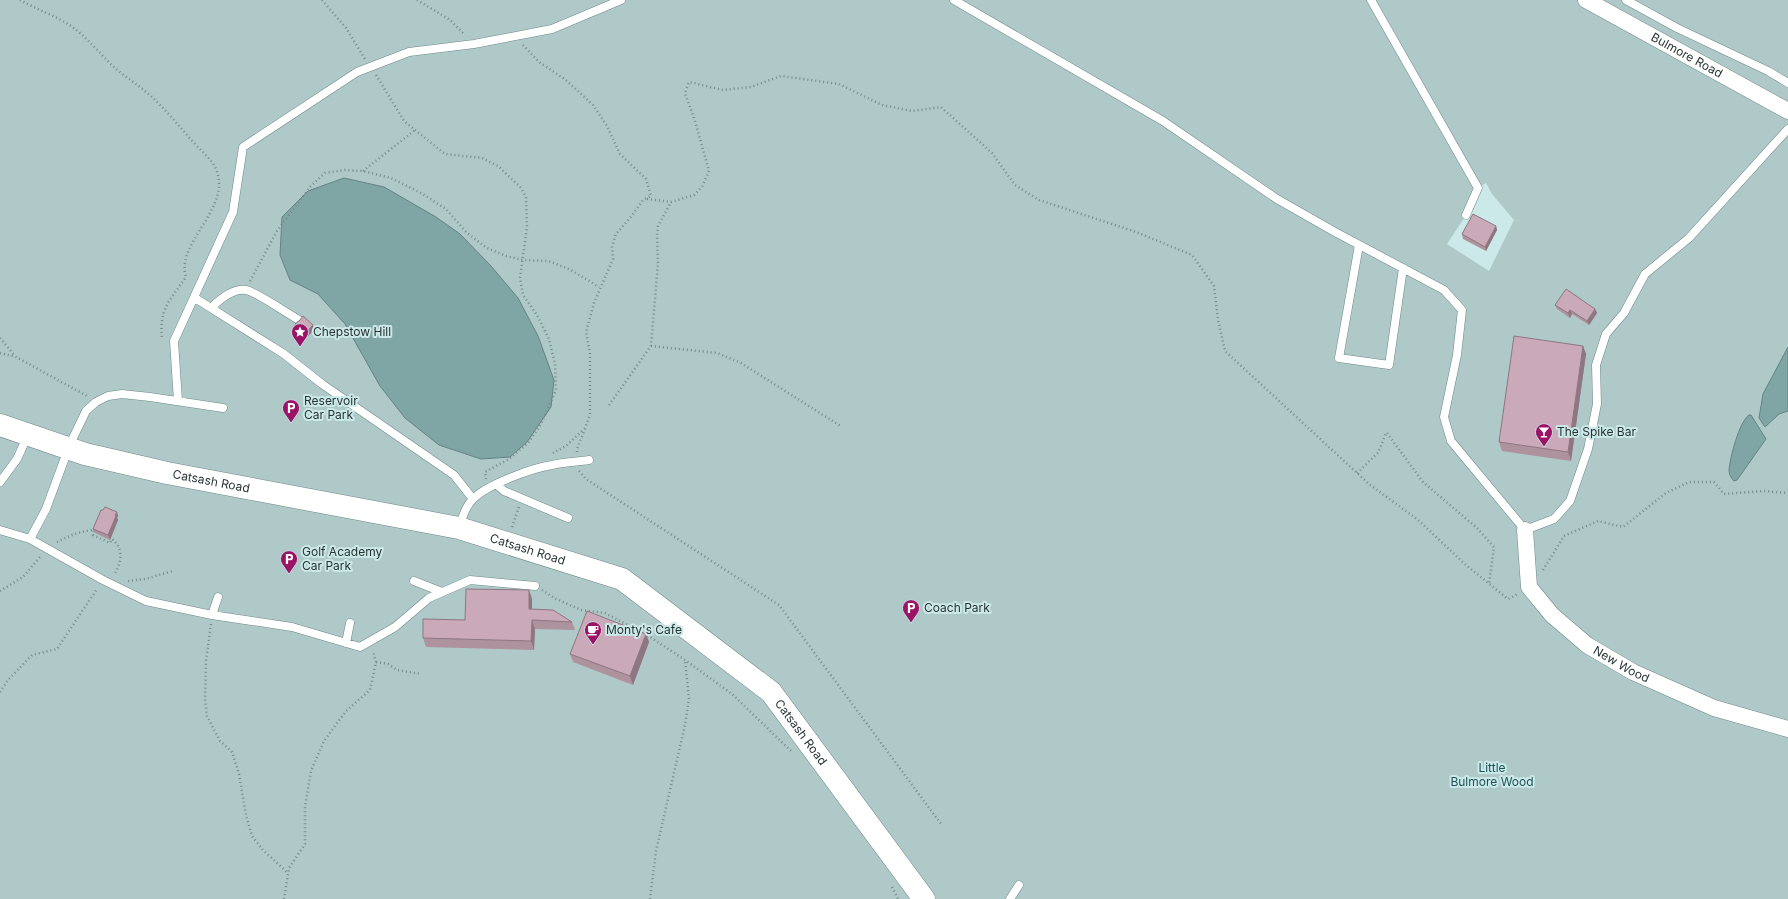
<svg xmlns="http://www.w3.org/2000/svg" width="1788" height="899" viewBox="0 0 1788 899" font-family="Inter,sans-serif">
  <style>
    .green { fill: #afc8c8; fill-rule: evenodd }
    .water { fill: #7fa5a5; stroke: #658383 }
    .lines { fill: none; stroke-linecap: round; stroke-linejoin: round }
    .lane-casing { stroke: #6e8988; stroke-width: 9 }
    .street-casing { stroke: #6e8988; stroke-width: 17 }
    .secondary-casing { stroke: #6e8988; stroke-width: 23 }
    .path { stroke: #768a8a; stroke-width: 2.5; stroke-dasharray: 1 3; stroke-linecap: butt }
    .lane { stroke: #fff; stroke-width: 8 }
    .street { stroke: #fff; stroke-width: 16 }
    .secondary { stroke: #fff; stroke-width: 22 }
    .wall { fill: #ae929e }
    .shaded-wall { fill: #8d7781 }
    .building { fill: #caaab8; stroke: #8d7781 }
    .labels { text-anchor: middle; stroke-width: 4; stroke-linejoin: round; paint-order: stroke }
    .street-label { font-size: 12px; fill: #283333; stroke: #cce9e9 }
    .poi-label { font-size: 12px; fill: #283333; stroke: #cce9e9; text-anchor: start }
    .park-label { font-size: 12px; fill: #1c5353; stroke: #cce9e9 }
  </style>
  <rect width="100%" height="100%" fill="#cce9e9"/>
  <path class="green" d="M0 0H1788V899H0ZM1486 183 1492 194 1514 220 1489 271 1447 244 1466 215 1478 188Z"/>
  <path class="water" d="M344 178 384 187 436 217 460 234 491 266 518 298 538 336 554 380 551 407 527 442 510 457 481 459 439 445 405 418 380 386 345 324 318 294 290 280 280 255 282 217 308 191Z
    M1788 347V411L1779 414 1765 427 1759 418 1763 394Z
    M1749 415H1751L1766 439 1737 480 1734 481C1731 478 1729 474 1729 470 1730 458 1739 422 1749 415Z"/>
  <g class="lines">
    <g class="lane-casing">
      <path id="lane" d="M954 0 1163 121 1277 199 1335 232 1444 290 1462 310 1457 355 1444 417 1451 441 1525 530 1554 519 1570 501 1588 449 1597 404 1596 365 1606 334 1624 313 1645 274 1689 238 1788 129
        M1371 0 1478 188 1466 215
        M1626 0 1677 28 1768 71 1788 83
        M1359 245 1339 358 1389 365 1403 268
        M195 298 284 354 322 384 454 475 473 499
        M211 308C220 299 233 288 246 290 255 291 288 314 299 320
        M178 401 174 341 233 212 243 147 357 72 409 52 474 44 552 29 621 0
        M72 440 86 411 96 402 108 396 122 394 150 397 223 408
        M0 482 17 459 28 435
        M496 484 504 491 568 518
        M460 527C462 517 466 506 473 499 486 485 532 468 552 465 564 462 577 462 589 460
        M0 530 30 539 46 509 66 455
        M30 539 103 580 146 601 212 615 292 627 360 647 395 627 429 598 470 580 535 586
        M414 581 442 592
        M212 615 218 597
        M346 643 350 623
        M1010 899 1019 885"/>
    </g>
    <g class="street-casing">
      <g id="street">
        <path id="s1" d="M1586 0 1788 111"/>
        <path id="s2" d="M1525 530 1529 587 1552 615 1587 645 1633 672 1714 708 1788 729"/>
      </g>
    </g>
    <g class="secondary-casing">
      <g id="secondary">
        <path id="s3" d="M0 425 85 454 167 473 459 528 622 579 771 692 924 899"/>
      </g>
    </g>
    <path class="path" d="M20 0C36 9 56 16 71 26 87 37 101 55 115 68 128 79 143 88 155 100 170 114 182 130 196 145 207 157 218 164 219 182 221 215 176 247 186 277 169 302 159 308 162 340
      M322 0 346 28 365 59
      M417 0 450 20 464 34
      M523 45 539 62 566 80 593 105 607 126 620 154 646 179 651 196 643 200 630 218 616 234 612 247 613 259 594 303 586 332 590 353V415L585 428 566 446 553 453
      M376 75 404 121 445 154 482 158 498 166 521 188 526 197 527 227 520 278 523 295 537 315 549 339 555 364 556 390 541 424 528 443 509 459 485 472 486 479
      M363 171 415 130
      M647 199 671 202 694 195 702 187 709 171 695 121 685 93 689 82 723 90 751 87 781 76 839 84 882 105 912 111 941 107 992 153 1015 185 1039 200 1136 232 1192 255 1214 286 1218 320 1225 351 1369 484 1418 520 1466 565 1508 599 1518 594
      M250 281 277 231 310 187 325 173 345 170 363 171 391 178 421 193 446 209 467 233 487 248 506 256 523 260 549 261 571 270 599 287
      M0 338 15 356
      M651 346 717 353 741 363 842 427
      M0 353 16 357 87 396
      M609 405 651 346 658 263 657 235 658 226 671 202
      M1387 433 1423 482 1477 528 1494 547 1489 584
      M577 452V449L585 429
      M579 471 586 479 779 605 941 824
      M1357 473 1378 453 1386 433
      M512 527 519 507
      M57 542C69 536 80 531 94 530L93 535 110 543 112 539C125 550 121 562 114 575
      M1543 570 1564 536 1598 521 1623 527 1666 493 1689 482H1714L1724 494 1764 491 1788 493
      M128 581 145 579 173 571
      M542 590 554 598 581 610 605 613 650 637 685 660 732 694 791 751
      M0 591 23 577 40 557
      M211 624 206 661 205 699 207 716 220 741 232 752 239 774 246 815 252 836 263 850 288 873
      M376 662 388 664 397 670 421 674
      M0 692 8 680 32 655 57 649 97 589
      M892 887 898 899
      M284 899 289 868 305 844V807L311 771 324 741 346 711 370 690 376 662 373 651
      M650 899 656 851 685 725 689 699 685 660"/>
    <use href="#lane" class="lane"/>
    <use href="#street" class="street"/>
    <use href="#secondary" class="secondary"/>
  </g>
  <path class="wall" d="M1496 226 1497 230 1486 251 1463 239 1462 234Z
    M1555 305 1595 309 1597 313 1589 325 1572 314 1570 318 1557 309Z
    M300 320 313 325 314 330 306 338 296 328 295 324Z
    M1583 346 1586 354 1571 461 1502 451 1499 442Z
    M103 510 117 512 118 516 117 518 118 520 110 540 95 533 93 529Z
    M529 590 532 599V609L572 622 575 630 535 629 534 650 426 647 423 638 465 620Z
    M646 634 649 642 633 685 573 662 570 654Z"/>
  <path class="shaded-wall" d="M1496 226 1497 230 1486 251 1485 247Z
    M1595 309 1597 313 1589 325 1587 321Z
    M1570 310 1572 314 1570 318 1568 313Z
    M313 325 314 330 306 338 305 333Z
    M1583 346 1586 354 1571 461 1568 452Z
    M117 512 118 516 117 518 118 520 110 540 108 535Z
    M529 590 532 599V618L529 609Z
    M532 620 535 629 534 650 531 641Z
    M646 634 649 642 633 685 630 676Z"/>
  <path class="building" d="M1473 214 1496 226 1485 247 1462 234Z
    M1566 289 1595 309 1587 321 1570 310 1568 313 1555 305Z
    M303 316 313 325 305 333 295 324 300 320Z
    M1514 336 1583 346 1568 452 1499 442Z
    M105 507 117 512 115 515 116 516 108 535 93 529 101 510H103Z
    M466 589 529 590V609L553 610 572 622 532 620 531 641 423 638V619L465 620Z
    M587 611 646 634 630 676 570 654Z"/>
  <defs>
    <g id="sight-pin" transform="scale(0.9)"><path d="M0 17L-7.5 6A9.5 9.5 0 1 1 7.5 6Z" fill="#9a1366" stroke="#cce9e9"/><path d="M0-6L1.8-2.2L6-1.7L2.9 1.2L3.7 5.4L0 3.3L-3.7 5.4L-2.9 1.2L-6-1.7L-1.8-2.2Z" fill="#fff"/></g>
    <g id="parking-pin" transform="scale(0.9)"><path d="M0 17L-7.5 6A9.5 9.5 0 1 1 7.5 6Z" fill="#9a1366" stroke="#cce9e9"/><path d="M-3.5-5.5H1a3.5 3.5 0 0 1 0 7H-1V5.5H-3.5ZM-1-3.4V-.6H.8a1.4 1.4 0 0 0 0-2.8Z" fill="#fff"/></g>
    <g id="bar-pin" transform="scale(0.9)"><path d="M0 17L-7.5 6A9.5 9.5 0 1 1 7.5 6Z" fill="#9a1366" stroke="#cce9e9"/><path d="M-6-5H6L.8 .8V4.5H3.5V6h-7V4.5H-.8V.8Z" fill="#fff"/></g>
    <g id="cafe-pin" transform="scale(0.9)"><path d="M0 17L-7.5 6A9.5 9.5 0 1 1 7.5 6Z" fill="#9a1366" stroke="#cce9e9"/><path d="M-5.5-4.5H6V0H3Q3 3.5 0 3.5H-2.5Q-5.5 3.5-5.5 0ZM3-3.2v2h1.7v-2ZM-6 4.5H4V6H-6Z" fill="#fff"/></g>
  </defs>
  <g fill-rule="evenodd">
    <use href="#sight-pin" x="300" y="332"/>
    <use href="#parking-pin" x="291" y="408"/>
    <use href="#bar-pin" x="1544" y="432"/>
    <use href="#parking-pin" x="289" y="559"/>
    <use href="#parking-pin" x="911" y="608"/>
    <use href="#cafe-pin" x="593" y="630"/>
  </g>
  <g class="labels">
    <g class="street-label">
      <text dy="4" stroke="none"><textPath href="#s1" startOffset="115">Bulmore Road</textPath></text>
      <text dy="4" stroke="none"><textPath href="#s3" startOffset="219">Catsash Road</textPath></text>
      <text dy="4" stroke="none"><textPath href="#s3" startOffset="543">Catsash Road</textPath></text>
      <text dy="4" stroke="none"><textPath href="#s2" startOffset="179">New Wood</textPath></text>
      <text dy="4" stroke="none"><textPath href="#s3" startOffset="879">Catsash Road</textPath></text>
    </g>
    <g class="poi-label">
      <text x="313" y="336">Chepstow Hill</text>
      <text x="304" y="405">Reservoir<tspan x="304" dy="14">Car Park</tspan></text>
      <text x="1557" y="436">The Spike Bar</text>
      <text x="302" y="556">Golf Academy<tspan x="302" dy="14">Car Park</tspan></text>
      <text x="924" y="612">Coach Park</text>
      <text x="606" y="634">Monty's Cafe</text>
    </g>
    <g class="park-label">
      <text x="1492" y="772">Little<tspan x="1492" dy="14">Bulmore Wood</tspan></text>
    </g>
  </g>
</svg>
